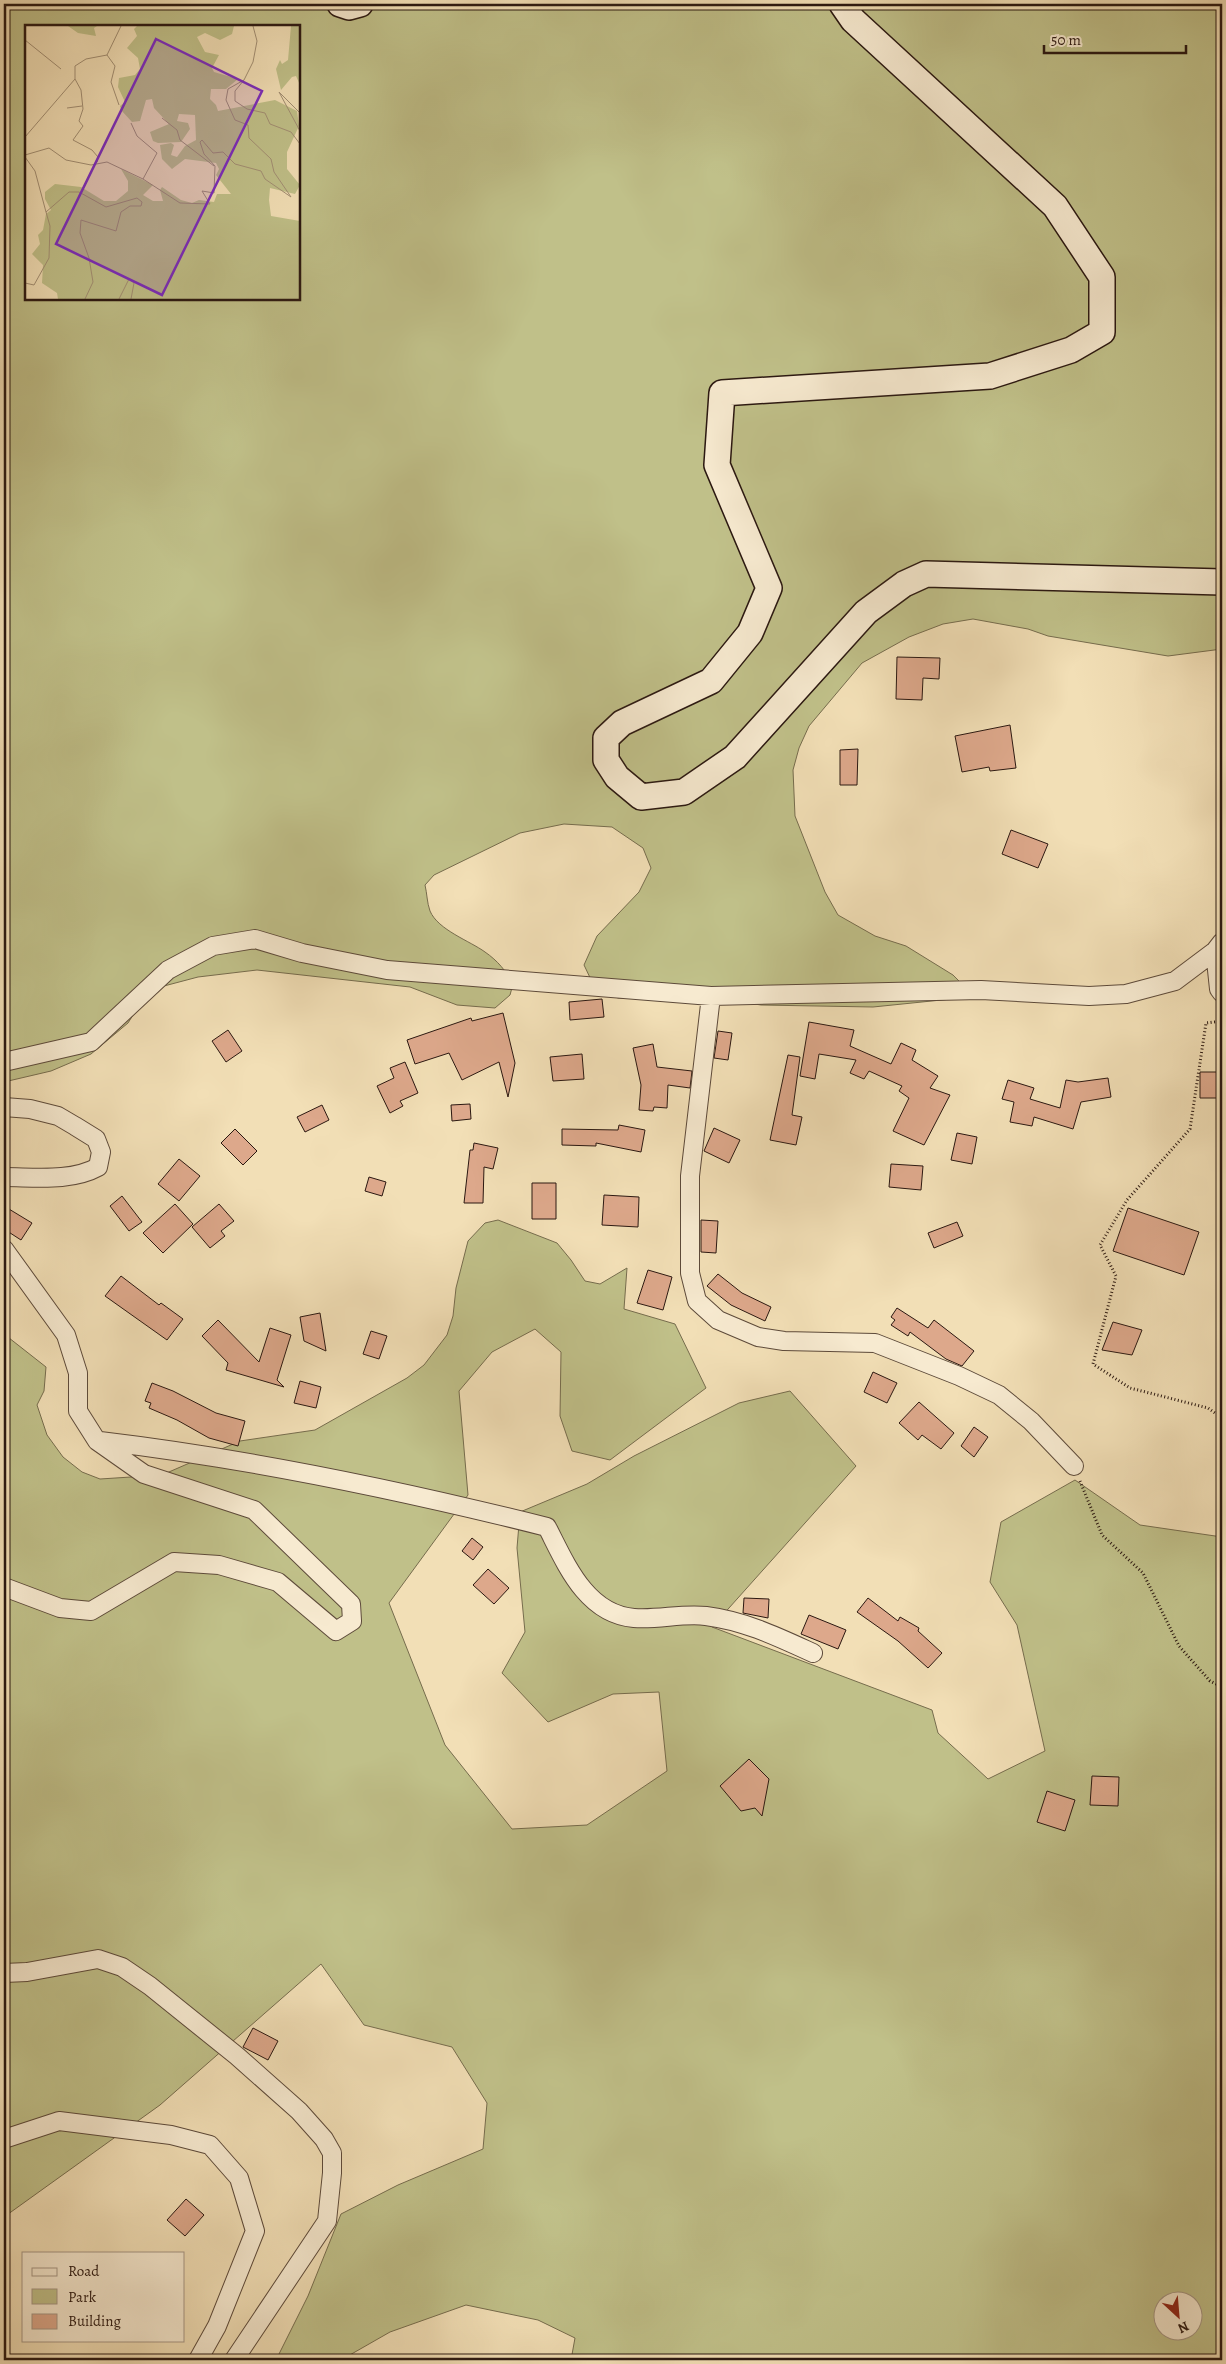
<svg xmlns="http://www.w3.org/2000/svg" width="1226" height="2364" viewBox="0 0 1226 2364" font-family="Alegreya,serif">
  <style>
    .green { fill: #c0c089; stroke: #766c4d; fill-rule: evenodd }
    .building { fill: #dda88b; stroke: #2b1811 }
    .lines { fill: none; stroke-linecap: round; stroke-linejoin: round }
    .minor-casing { stroke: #5d4a3a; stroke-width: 20 }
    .secondary-casing { stroke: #2b1811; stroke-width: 28 }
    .path { stroke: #2b1811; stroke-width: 3; stroke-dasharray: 1 2.5; stroke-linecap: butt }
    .minor { stroke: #f7ead0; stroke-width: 18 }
    .secondary { stroke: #f7ead0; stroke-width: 25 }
    .inset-road { fill: none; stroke: #a28f74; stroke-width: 1 }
    .view { fill: #7b2cbf; fill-opacity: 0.15; stroke: #7b2cbf; stroke-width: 2.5 }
    .inset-edge { fill: none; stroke: #2b1811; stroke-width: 2.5 }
  </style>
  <rect width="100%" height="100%" fill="#f2dfb6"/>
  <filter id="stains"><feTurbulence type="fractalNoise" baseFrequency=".004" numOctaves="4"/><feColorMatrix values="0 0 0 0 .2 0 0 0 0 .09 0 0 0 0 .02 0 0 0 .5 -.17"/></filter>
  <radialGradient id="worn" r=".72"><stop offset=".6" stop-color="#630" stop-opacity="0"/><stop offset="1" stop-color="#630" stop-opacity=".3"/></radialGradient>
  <path class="green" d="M4 4H1222V649L1168 656 1048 636 1028 629 973 619 943 624 909 637 862 663 809 726 799 748 793 770 795 816 825 892 838 915 875 936 906 946 953 975 963 985 961 998 873 1007 761 1005 723 999 618 998 594 986 584 965 597 936 639 892 651 868 643 848 612 827 564 824 520 833 434 875 425 885C427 893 427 903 430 911 438 930 470 941 485 952 498 961 506 971 513 984L510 995 495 1008 457 1005 410 987 257 970 198 977 164 986 147 993 128 1023 91 1054 51 1071 4 1082ZM26 26H299V299H26Z
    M498 1220 557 1243 571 1260 585 1281 600 1284 627 1268 624 1309 675 1324 706 1388 610 1460 572 1451 560 1416 561 1352 535 1329 492 1352 459 1391 468 1495 389 1603 445 1745 512 1829 587 1825 667 1771 659 1692 613 1694 548 1722 502 1673 525 1632 517 1548 520 1512 587 1484 634 1456 739 1403 790 1391 856 1466 712 1627 932 1710 938 1733 988 1779 1045 1751 1017 1625 990 1582 1001 1522 1075 1480 1140 1525 1222 1537V2360H571L575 2338 538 2320 466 2305 390 2332 341 2360H292L278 2356 308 2296 341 2214 398 2185 483 2149 487 2103 452 2047 364 2025 321 1964 160 2105 4 2217V1334L46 1367 44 1391 37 1405 47 1435 63 1457 82 1472 100 1479 162 1475 240 1441 315 1430 407 1378 424 1365 447 1335 453 1316 456 1288 468 1241 485 1223ZM1164 2302H1194V2332H1164Z"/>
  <path class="building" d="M897 657 940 658 939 679 923 678 922 700 896 699Z
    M1010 725 1016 768 990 771 989 767 962 772 955 736Z
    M858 749 857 785H840V750Z
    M1011 830 1048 844 1038 868 1002 854Z
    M602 999 604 1017 570 1020 569 1002Z
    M503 1013 515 1063 508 1097 499 1062 462 1080 449 1053 415 1064 407 1040 471 1018 472 1021Z
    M809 1022 854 1030 850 1046 891 1064 901 1043 916 1050 912 1060 938 1076 930 1088 950 1095 924 1145 893 1131 909 1098 899 1091 902 1086 869 1071 864 1079 850 1073 856 1060 819 1054 815 1079 800 1076Z
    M228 1030 242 1051 226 1062 212 1041Z
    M718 1031 732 1033 728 1060 714 1058Z
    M653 1044 657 1067 692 1071 690 1088 668 1085 667 1108 654 1107 653 1111 639 1110 641 1085 633 1048Z
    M582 1054 584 1079 553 1081 550 1057Z
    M788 1055 800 1057 792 1115 802 1117 796 1145 770 1140Z
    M405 1062 418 1093 400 1101 403 1106 390 1113 377 1086 394 1078 390 1068Z
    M1200 1072H1222V1098H1200Z
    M1108 1078 1111 1097 1081 1102 1073 1129 1034 1117 1032 1126 1010 1122 1014 1102 1002 1099 1008 1080 1034 1088 1030 1099 1060 1108 1066 1080 1078 1082Z
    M470 1104 471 1119 452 1121 451 1105Z
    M322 1105 329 1120 305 1132 297 1117Z
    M619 1125 645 1130 641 1152 596 1143V1146L562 1145V1129L618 1130Z
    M714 1128 740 1140 729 1163 704 1151Z
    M235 1129 257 1151 243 1165 221 1143Z
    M957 1133 977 1137 972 1164 951 1160Z
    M474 1143 498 1148 493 1169 484 1167 483 1203H464L470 1150H473Z
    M179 1159 200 1176 179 1201 158 1184Z
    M891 1164 923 1166 921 1190 889 1187Z
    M369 1177 386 1182 382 1196 365 1191Z
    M532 1183H556V1219H532Z
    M604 1195 639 1197 638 1227 602 1225Z
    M122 1196 142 1222 129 1231 110 1206Z
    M175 1204 193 1224 163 1253 143 1233Z
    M219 1204 234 1221 221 1231 225 1236 210 1248 192 1227Z
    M4 1206 32 1223 21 1240 4 1229Z
    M1128 1208 1199 1232 1184 1275 1113 1251Z
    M701 1220 718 1221 716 1253 701 1252Z
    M957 1222 963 1236 934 1248 928 1233Z
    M648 1270 672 1277 663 1310 637 1303Z
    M718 1274 742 1293 771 1307 765 1321 731 1305 707 1286Z
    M121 1276 159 1305 161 1303 183 1319 167 1340 105 1296Z
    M897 1308 928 1328 934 1320 974 1351 962 1366 946 1359 910 1332 908 1336 891 1325 895 1320 891 1317Z
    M320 1313 326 1351 304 1341 300 1317Z
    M218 1320 259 1362 270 1328 291 1335 277 1380 284 1387 226 1370 228 1363 202 1336Z
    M1113 1322 1142 1330 1132 1355 1102 1350Z
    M371 1331 387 1336 379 1359 363 1354Z
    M873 1372 897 1383 887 1403 864 1392Z
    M300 1381 321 1387 316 1408 294 1403Z
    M152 1383 173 1391 216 1413 245 1421 238 1446 209 1438 177 1420 149 1408 151 1403 145 1401Z
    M919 1402 954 1433 941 1449 922 1435 918 1440 899 1423Z
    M974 1427 988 1437 974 1457 961 1446Z
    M472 1538 483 1547 473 1560 462 1551Z
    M488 1569 509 1588 494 1604 473 1585Z
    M744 1598 769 1599 768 1618 743 1613Z
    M868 1598 898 1621 900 1617 919 1628 918 1631 942 1653 928 1668 898 1641 857 1612Z
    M809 1615 846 1630 838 1649 801 1634Z
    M749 1759 769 1779 762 1816 755 1808 741 1811 720 1786Z
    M1092 1776 1119 1777 1118 1806 1090 1805Z
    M1047 1791 1075 1800 1065 1831 1037 1822Z
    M253 2028 278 2041 268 2060 243 2047Z
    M186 2199 204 2215 185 2236 167 2220Z"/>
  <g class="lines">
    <g class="minor-casing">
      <path id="minor" d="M1215 951 1219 989 1222 993
        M711 996 690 1176V1273L697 1301 718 1320 758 1337 784 1341 875 1343 959 1376 999 1395 1031 1421 1074 1466
        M4 1062 91 1042 168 970 213 946 255 939 302 953 387 970 711 996 981 990 1089 996 1126 994 1175 981 1215 951 1222 942
        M4 1107 30 1109 58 1116 75 1126 96 1139 101 1152 98 1167C71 1182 34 1177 4 1177
        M4 1249 66 1335 78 1373V1411L97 1441 144 1474 254 1510 351 1604 352 1621 336 1631 278 1582 219 1565 174 1562 91 1611 60 1608 4 1587
        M100 1441C251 1459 400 1490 547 1527 566 1564 586 1614 634 1618 658 1620 683 1613 706 1616 745 1621 778 1637 813 1653
        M4 1973 27 1972 98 1959 122 1967 150 1986 237 2056 299 2111 324 2139 332 2153V2173L327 2221 234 2360
        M4 2139 59 2121 171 2135 210 2145 239 2178 255 2231 217 2326 198 2360"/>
    </g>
    <g class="secondary-casing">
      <path id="secondary" d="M340 4 349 7 360 4
        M842 4 853 20 1055 206 1102 277V332L1071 350 990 376 722 393 717 465 769 588 750 633 711 681 622 723 606 738V760L617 777 641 797 684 792 735 757 866 612 904 584 926 574 1222 582"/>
    </g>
    <path class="path" d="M1222 1021 1206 1023 1190 1129 1127 1200 1100 1245 1116 1276 1093 1364 1130 1388 1208 1408 1222 1418
      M1080 1481 1102 1535 1143 1573 1179 1646 1210 1681 1222 1687"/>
    <use href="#minor" class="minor"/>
    <use href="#secondary" class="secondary"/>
  </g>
  <g transform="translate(25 25)">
    <rect width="275" height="275" fill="#f2dfb6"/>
    <path d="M43 1H72L69 3 71 11 53 8ZM112 1H209L207 9 195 15 180 8 172 12 180 27 194 30 187 43 189 47 213 54 201 64H186L185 74 191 80 193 86 250 75 272 86 274 101 262 127V144L275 160 270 169 245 163 244 175 246 191 275 196V274H33L32 268 17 258 18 240 7 229 15 219 13 210 18 205 21 189 26 185 20 174V167L30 159 56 162 79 176H91L103 166V156L96 144 128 160 118 170 128 176H138L135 165 137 162 156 175 167 178 174 175 189 177 192 169H206L191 150 194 144 191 138 160 134 147 144 137 134 135 120 146 118 149 120 146 130 152 132 160 121 171 115 170 90 154 89 152 96 163 98 165 104 156 117 133 118 128 116 125 107 144 99 129 83 127 74 121 75 115 96 107 97 96 85 95 81 100 77 93 62 94 53 110 50 115 44 113 33 102 23 112 11 109 4ZM266 1H275V60L271 51 267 52 256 65 251 44 255 35 257 39 263 35Z" fill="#c0c089"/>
    <path class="inset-road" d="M0 15 36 44M82 30 90 41 86 57 94 80M50 54 56 65 58 84 54 96 58 101 48 115 67 125 73 132 72 137M219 55 228 37 232 16 228 1M42 83 57 81M275 88 254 67 275 106M137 93 152 105 155 115 189 141M106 98 112 111 132 128 118 154M0 112 50 54V41L61 34 82 30 96 1M0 130 24 123 41 135 66 140 82 137 118 154 155 178 185 179 177 166 189 168 190 141 179 129 175 117 177 115 188 128 198 127 210 139 236 146 240 154 266 172 249 147 246 134 224 113 223 100 210 95 201 75 203 64 219 55 210 66V76L222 84 240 88 245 99 266 107 275 119M0 132 10 146 21 187 44 167H54L81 182 112 173 117 177 116 181H105L96 187 91 206 56 195 55 208 64 233 68 257 60 274M0 258 9 260 24 233 25 201 21 187M94 274 104 254 109 258 106 274"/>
    <path class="view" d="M131 14 237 66 137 270 31 219Z"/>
    <rect width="275" height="275" class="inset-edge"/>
  </g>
  <rect width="1226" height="2364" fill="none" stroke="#f2dfb6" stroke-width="20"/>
  <rect x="5" y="5" width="1216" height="2354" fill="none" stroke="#2b1811" stroke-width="2.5"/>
  <rect x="10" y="10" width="1206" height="2344" fill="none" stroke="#2b1811"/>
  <rect x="22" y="2252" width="162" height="90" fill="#f7ead0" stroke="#a59684"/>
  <rect x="32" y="2268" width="25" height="8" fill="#f7ead0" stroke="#a59684"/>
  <text x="68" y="2276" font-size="15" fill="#2b1811">Road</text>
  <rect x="32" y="2289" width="25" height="15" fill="#c0c089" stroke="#a59684"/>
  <text x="68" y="2302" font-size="15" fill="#2b1811">Park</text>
  <rect x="32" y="2314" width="25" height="15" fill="#dda88b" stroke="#a59684"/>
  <text x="68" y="2326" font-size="15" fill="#2b1811">Building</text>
  <g transform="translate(1178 2316) rotate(154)"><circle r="24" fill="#f7ead0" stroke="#a59684"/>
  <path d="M0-4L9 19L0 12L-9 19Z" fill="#8f2418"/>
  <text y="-8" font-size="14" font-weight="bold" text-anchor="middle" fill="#2b1811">N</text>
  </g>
  <path d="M1044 45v8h142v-8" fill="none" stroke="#2b1811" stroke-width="2.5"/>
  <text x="1051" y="45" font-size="15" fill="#2b1811" stroke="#f7ead0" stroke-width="4" paint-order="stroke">50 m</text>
  <rect width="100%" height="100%" filter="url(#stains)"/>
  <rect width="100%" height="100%" fill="url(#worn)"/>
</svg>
